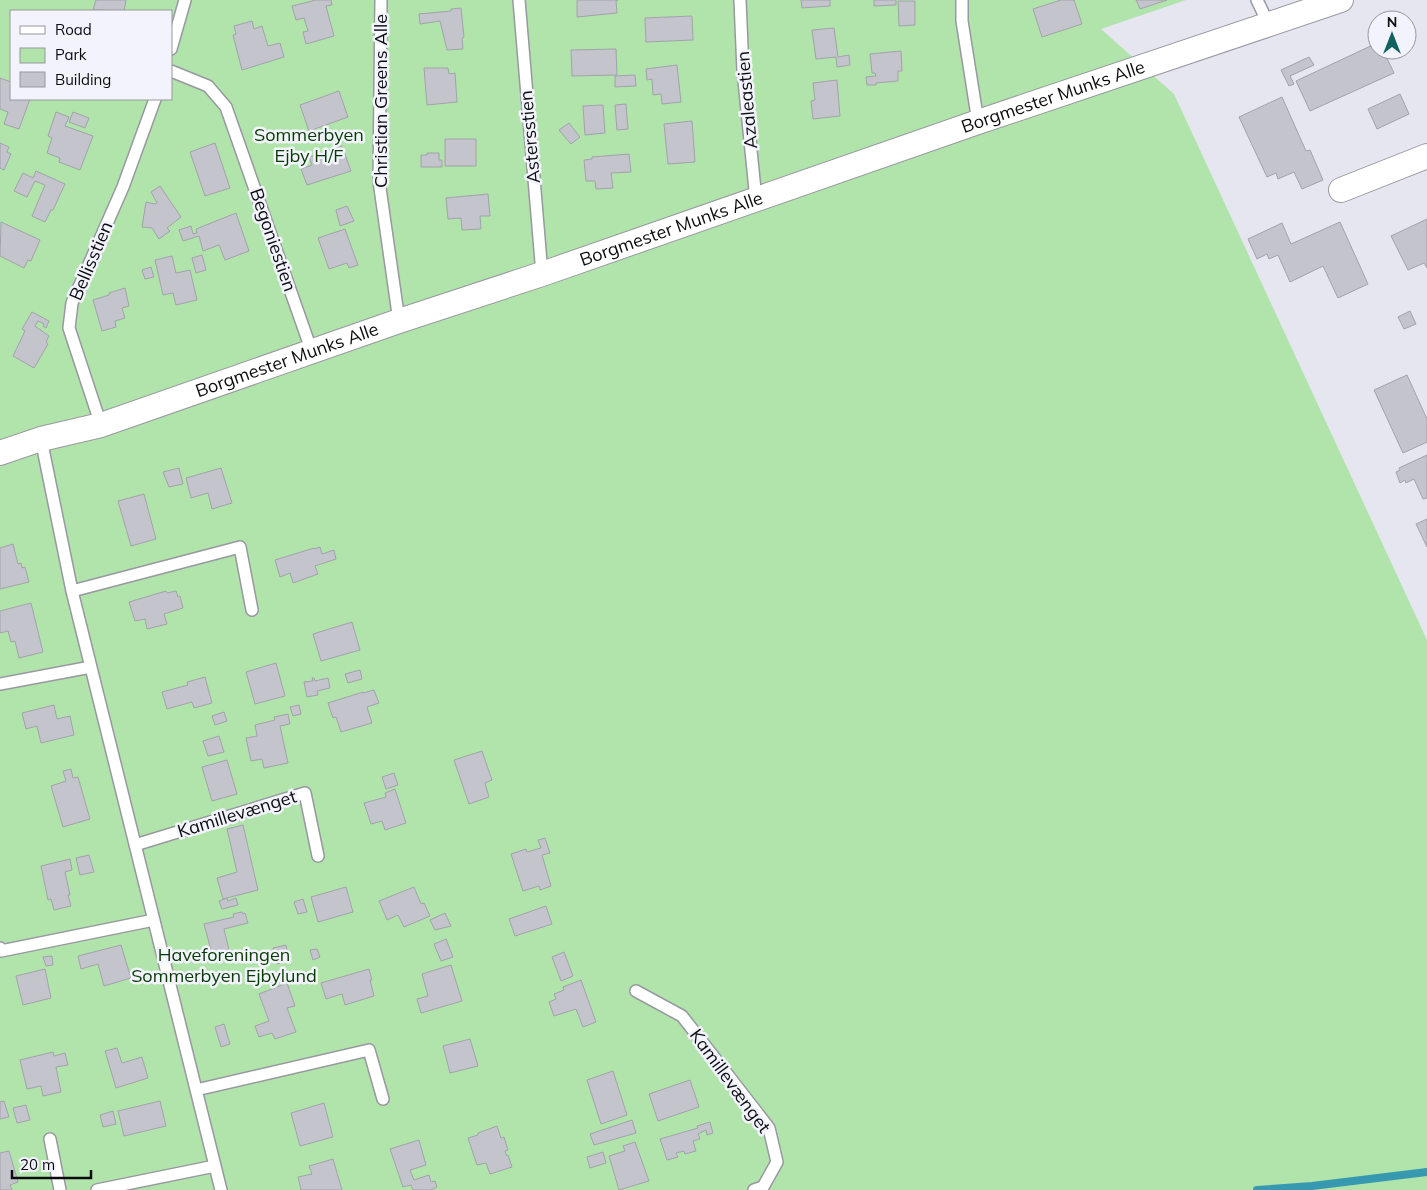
<svg xmlns="http://www.w3.org/2000/svg" width="1427" height="1190" viewBox="0 0 1427 1190" font-family="Mulish,sans-serif">
  <style>
    .green { fill: #b1e4ab; fill-rule: evenodd }
    .lines { fill: none; stroke-linecap: round; stroke-linejoin: round }
    .stream { stroke: #3699b0; stroke-width: 8 }
    .building { fill: #c4c4cd; stroke: #a2a2ab }
    .service-casing { stroke: #9898a1; stroke-width: 14 }
    .minor-casing { stroke: #9898a1; stroke-width: 26 }
    .service { stroke: #fff; stroke-width: 11 }
    .minor { stroke: #fff; stroke-width: 24 }
    .labels { text-anchor: middle; stroke-width: 5; stroke-linejoin: round; paint-order: stroke }
    .street-label { font-size: 18px; fill: #0c0c0f; stroke: #f3f3fd }
    .park-label { font-size: 18px; fill: #063b02; stroke: #f3f3fd }
  </style>
  <rect width="100%" height="100%" fill="#e5e6f0"/>
  <path class="green" d="M0 0H1186L1101 29 1174 94 1427 640V1190H0ZM11 11H171V99H11Z"/>
  <g class="lines">
    <path class="stream" d="M1257 1190 1312 1186 1427 1172"/>
  </g>
  <path class="building" d="M96 0H126L124 11 93 10Z
    M316 0H331L332 5 326 6 334 36 306 44 303 32 308 31 304 18 296 20 292 6Z
    M577 0H618L616 1 617 13 577 17Z
    M801 0H830V6L802 8Z
    M874 0H896V5L874 6Z
    M1061 0H1074L1082 24 1042 37 1033 9Z
    M1136 0H1167L1140 9Z
    M898 1H915V25L899 26Z
    M461 8 464 37 462 38 463 49 447 50 440 21 420 24 419 14 451 11V9Z
    M692 16 693 40 646 42 645 18Z
    M252 21 254 29 262 26 268 46 280 43 284 57 242 70 233 35 236 34 234 26Z
    M834 28 838 57 849 55 850 65 837 67 836 57 816 59 812 30Z
    M1377 43V50H1383L1394 73 1310 111 1296 81Z
    M616 49 617 75 572 76 571 50Z
    M901 51 902 71H898V81L876 83V85H867L866 77 876 76 875 73H872L870 54Z
    M1309 57 1314 65 1290 76 1294 84 1289 86 1281 70Z
    M677 65 681 102 662 104 661 94 653 95 652 79 647 80 646 69Z
    M424 68H448L449 74 455 73 457 102 427 105Z
    M635 75 636 86 615 87V76Z
    M0 78 11 82V99H30L19 129 4 124 8 112 0 109Z
    M837 80 840 116 813 119 811 101 815 100 813 83Z
    M339 91 348 117 309 131 300 105Z
    M1400 94 1409 114 1377 129 1368 109Z
    M1282 97 1306 151 1310 150 1323 180 1302 189 1294 172 1278 179 1276 173 1267 177 1239 117Z
    M626 104 628 129 617 130 615 105Z
    M603 105 605 133 585 135 583 106Z
    M56 112 69 117 65 126 93 136 80 170 59 162 60 158 47 153 52 138 48 136Z
    M73 112 89 118 85 128 69 122Z
    M692 121 695 162 668 164 664 124Z
    M569 123 580 137 571 144 559 130Z
    M445 139H476V166H445Z
    M0 143 9 147 7 152 11 154 4 170 0 168Z
    M215 143 230 188 205 196 190 152Z
    M342 146 351 171 307 185 301 169 312 165 309 157Z
    M427 153H439V160H442V167H421V155H427Z
    M629 154 631 172 611 173 613 188 596 189 595 181H586L584 160 592 159V157Z
    M36 171 65 184 53 210H51L45 222 32 216 45 185 35 181 27 197 14 191 23 173 33 178Z
    M160 186 181 217 167 228 170 231 159 239 152 228 142 227 146 202 155 204 157 203 151 192Z
    M488 194 490 216H480L481 229 462 230 461 218 448 219 446 198Z
    M347 206 354 221 340 226 336 210Z
    M236 213 249 251 225 260 219 245 203 251 199 236 183 241 179 230 191 226 193 234 197 233 196 229Z
    M1427 219V268L1424 263 1408 270 1391 236Z
    M1 222 40 240 31 261 28 260 24 268 0 256Z
    M1340 222 1368 284 1338 298 1323 266 1290 282 1278 255 1269 259 1267 254 1257 259 1248 239 1282 223 1291 244Z
    M345 229 358 265 349 268 347 263 329 269 318 238Z
    M202 255 206 270 196 273 192 258Z
    M172 256 176 273 190 270 197 300 176 305 173 293 163 295 155 260Z
    M151 267 154 277 145 279 142 270Z
    M125 288 129 306 122 308 125 318 115 321 116 327 102 331 93 300 109 295V293Z
    M1410 311 1416 324 1404 329 1398 317Z
    M32 312 49 321 46 328 43 326 44 324 38 321 35 326 49 336 46 342 48 344 34 368 13 356 25 331 22 329Z
    M1407 375 1427 419V442L1403 453 1374 390Z
    M1427 455V498L1423 499 1414 479 1406 483 1405 480 1400 483 1396 472 1400 470 1399 468Z
    M179 468 183 484 169 487 163 472Z
    M221 468 232 503 212 509 208 493 191 498 186 478Z
    M144 494 156 539 131 546 118 501Z
    M1427 519V547L1416 524Z
    M13 544 18 564 21 563 22 568 25 567 29 582 0 589V548Z
    M320 547 322 554 334 550 336 559 315 566 318 574 293 583 290 573 280 577 275 560 314 548V549Z
    M166 591 167 593 176 591 178 597 180 596 183 608 164 614 167 624 147 629 145 619 135 621 129 602Z
    M31 603 43 652 19 658 15 641 11 642 8 631 0 633V611Z
    M352 622 360 650 321 661 313 634Z
    M276 663 285 696 255 704 246 672Z
    M360 670 362 679 348 683 345 674Z
    M205 677 212 703 194 708 192 702 167 709 162 692 188 685 187 682Z
    M312 678H314L315 681 328 678 330 688 317 691 318 695 307 697 304 682 313 681Z
    M374 690 379 703 367 707 372 723 341 732 336 717 333 718 328 703 363 692V693Z
    M54 705 57 719 70 716 74 735 41 743 37 726 26 729 22 713Z
    M299 705 301 714 293 716 290 707Z
    M224 712 227 721 215 725 212 716Z
    M288 714 290 724 280 726 288 763 264 768 262 759 251 761 246 738 257 736 255 725 275 720 274 717Z
    M219 736 224 752 208 756 203 741Z
    M482 751 492 780 485 783 489 797 469 804 454 760Z
    M227 760 237 794 212 801 202 767Z
    M71 769 73 778 78 777 90 819 63 827 51 786 66 781 63 771Z
    M394 773 398 785 386 789 382 777Z
    M395 789 406 823 385 830 382 821 371 824 364 803 386 797 385 793Z
    M243 825 258 890 223 899 217 878 237 872 227 829Z
    M545 838 550 853 542 855 551 886 540 890 539 886 523 891 511 854 526 849 527 852 541 848 538 840Z
    M89 855 94 872 80 875 76 858Z
    M70 859 72 870 65 872 70 895H68L71 906 54 910 51 899 48 900 41 866Z
    M346 887 353 912 318 922 311 897Z
    M414 887 421 904 424 903 430 916 404 927 398 915 387 920 379 901Z
    M227 898 228 901 236 898 238 905 222 909 219 901Z
    M303 899 307 912 298 914 294 902Z
    M546 906 552 924 515 936 509 919Z
    M242 912 243 914 245 913 248 923 224 929 229 950 212 954 204 924 234 917 233 914Z
    M445 913 451 926 435 930 430 920Z
    M446 939 453 957 441 961 434 944Z
    M121 945 131 978 104 986 98 964 81 969 78 956Z
    M286 945 289 961 277 964 273 948Z
    M317 949 320 957 313 960 310 950Z
    M564 952 573 976 561 981 552 957Z
    M52 956 53 965 46 966 43 957Z
    M451 965 462 1001 421 1013 417 999 428 996 422 974Z
    M45 969 51 998 23 1005 16 976Z
    M369 969 372 980H370L374 996 345 1005 342 994 326 999 321 983Z
    M314 972 316 980 306 982 304 974Z
    M581 980 596 1022 583 1027 576 1009 554 1016 549 1002 556 999 554 994 564 990 563 987Z
    M287 983 295 1006 287 1008 296 1032 275 1039 272 1033 259 1037 255 1026 269 1021 259 994Z
    M224 1024 230 1044 221 1047 215 1027Z
    M470 1039 478 1066 450 1073 443 1046Z
    M117 1048 122 1063 142 1057 148 1078 116 1088 105 1051Z
    M53 1052 54 1056 65 1053 68 1065 56 1067 61 1092 43 1096 41 1086 27 1089 20 1060Z
    M613 1071 627 1115 601 1124 587 1080Z
    M690 1080 699 1107 658 1121 649 1094Z
    M4 1101 9 1117 0 1119V1102Z
    M160 1101 166 1126 124 1136 118 1111Z
    M324 1103 333 1137 300 1146 291 1113Z
    M26 1105 30 1120 17 1123 13 1108Z
    M113 1111 116 1124 103 1127 100 1115Z
    M632 1120 636 1133 594 1145 590 1134Z
    M710 1122 713 1133 707 1135 706 1130 698 1134 700 1139 693 1141 696 1151 685 1154 684 1151 676 1153 678 1157 667 1160 660 1139 698 1128 697 1126Z
    M497 1126 501 1138 504 1137 508 1150 505 1151 507 1156 508 1155 512 1167 490 1174 486 1163 477 1165 468 1138 478 1135V1133Z
    M419 1140 426 1165 410 1170 414 1180 429 1175 431 1182 435 1181 437 1187 431 1190H413L411 1185 403 1187 390 1149Z
    M635 1142 649 1181 619 1190 609 1156 625 1151 623 1146Z
    M9 1151 18 1182 10 1185 12 1190H0V1153Z
    M603 1152 606 1163 590 1168 587 1157Z
    M333 1159 342 1190H301L298 1177 312 1174 309 1166Z"/>
  <g class="lines">
    <g class="service-casing">
      <path id="service" d="M381 0 379 181 399 321
        M519 0 542 274
        M740 0 743 71 756 200
        M962 0V21L978 122
        M1257 0 1269 25
        M171 49 185 0
        M171 71 208 86 226 107 312 352
        M101 425 69 328 72 303 123 187 155 99
        M41 439 72 591 221 1190
        M72 591 240 547 252 610
        M0 684 91 667
        M135 845 305 793 318 856
        M0 948 1 951 154 920
        M636 991 682 1016 769 1128 777 1162 763 1187 754 1190
        M196 1090 369 1050 383 1099
        M50 1139 60 1190
        M97 1190 215 1166"/>
    </g>
    <g class="minor-casing">
      <g id="minor">
        <path d="M1341 190 1427 156"/>
        <path id="s1" d="M0 453 41 439 101 425 399 321 542 274 978 122 1341 0"/>
      </g>
    </g>
    <use href="#service" class="service"/>
    <use href="#minor" class="minor"/>
  </g>
  <g class="labels">
    <g class="street-label">
      <text dy="6" stroke="none"><textPath href="#s1" startOffset="1112">Borgmester Munks Alle</textPath></text>
      <text transform="translate(747 100) rotate(-95)" y="6">Azaleastien</text>
      <text transform="translate(381 101) rotate(-90)" y="6">Christian Greens Alle</text>
      <text transform="translate(530 137) rotate(-95)" y="6">Astersstien</text>
      <text dy="6" stroke="none"><textPath href="#s1" startOffset="708">Borgmester Munks Alle</textPath></text>
      <text transform="translate(273 240) rotate(71)" y="6">Begoniestien</text>
      <text transform="translate(91 261) rotate(-67)" y="6">Bellisstien</text>
      <text dy="6" stroke="none"><textPath href="#s1" startOffset="302">Borgmester Munks Alle</textPath></text>
      <text transform="translate(237 814) rotate(-17)" y="6">Kamillevænget</text>
      <text transform="translate(730 1081) rotate(54)" y="6">Kamillevænget</text>
    </g>
    <g class="park-label">
      <text x="309" y="141">Sommerbyen<tspan x="309" dy="21">Ejby H/F</tspan></text>
      <text x="224" y="961">Haveforeningen<tspan x="224" dy="21">Sommerbyen Ejbylund</tspan></text>
    </g>
  </g>
  <rect x="10" y="10" width="162" height="90" fill="#f3f3fd" stroke="#97979e"/>
  <rect x="20" y="26" width="25" height="8" fill="#ffffff" stroke="#97979e"/>
  <text x="55" y="35" font-size="15" fill="#0c0c0f">Road</text>
  <rect x="20" y="48" width="25" height="15" fill="#b1e4ab" stroke="#97979e"/>
  <text x="55" y="60" font-size="15" fill="#0c0c0f">Park</text>
  <rect x="20" y="72" width="25" height="15" fill="#c4c4cd" stroke="#97979e"/>
  <text x="55" y="85" font-size="15" fill="#0c0c0f">Building</text>
  <g transform="translate(1392 35)"><circle r="24" fill="#f3f3fd" stroke="#97979e"/>
  <path d="M0-4L9 19L0 12L-9 19Z" fill="#116260"/>
  <text y="-8" font-size="14" font-weight="bold" text-anchor="middle" fill="#0c0c0f">N</text>
  </g>
  <path d="M12 1170v8h79v-8" fill="none" stroke="#0c0c0f" stroke-width="2.5"/>
  <text x="20" y="1170" font-size="15" fill="#0c0c0f" stroke="#f3f3fd" stroke-width="4" paint-order="stroke">20 m</text>
</svg>
